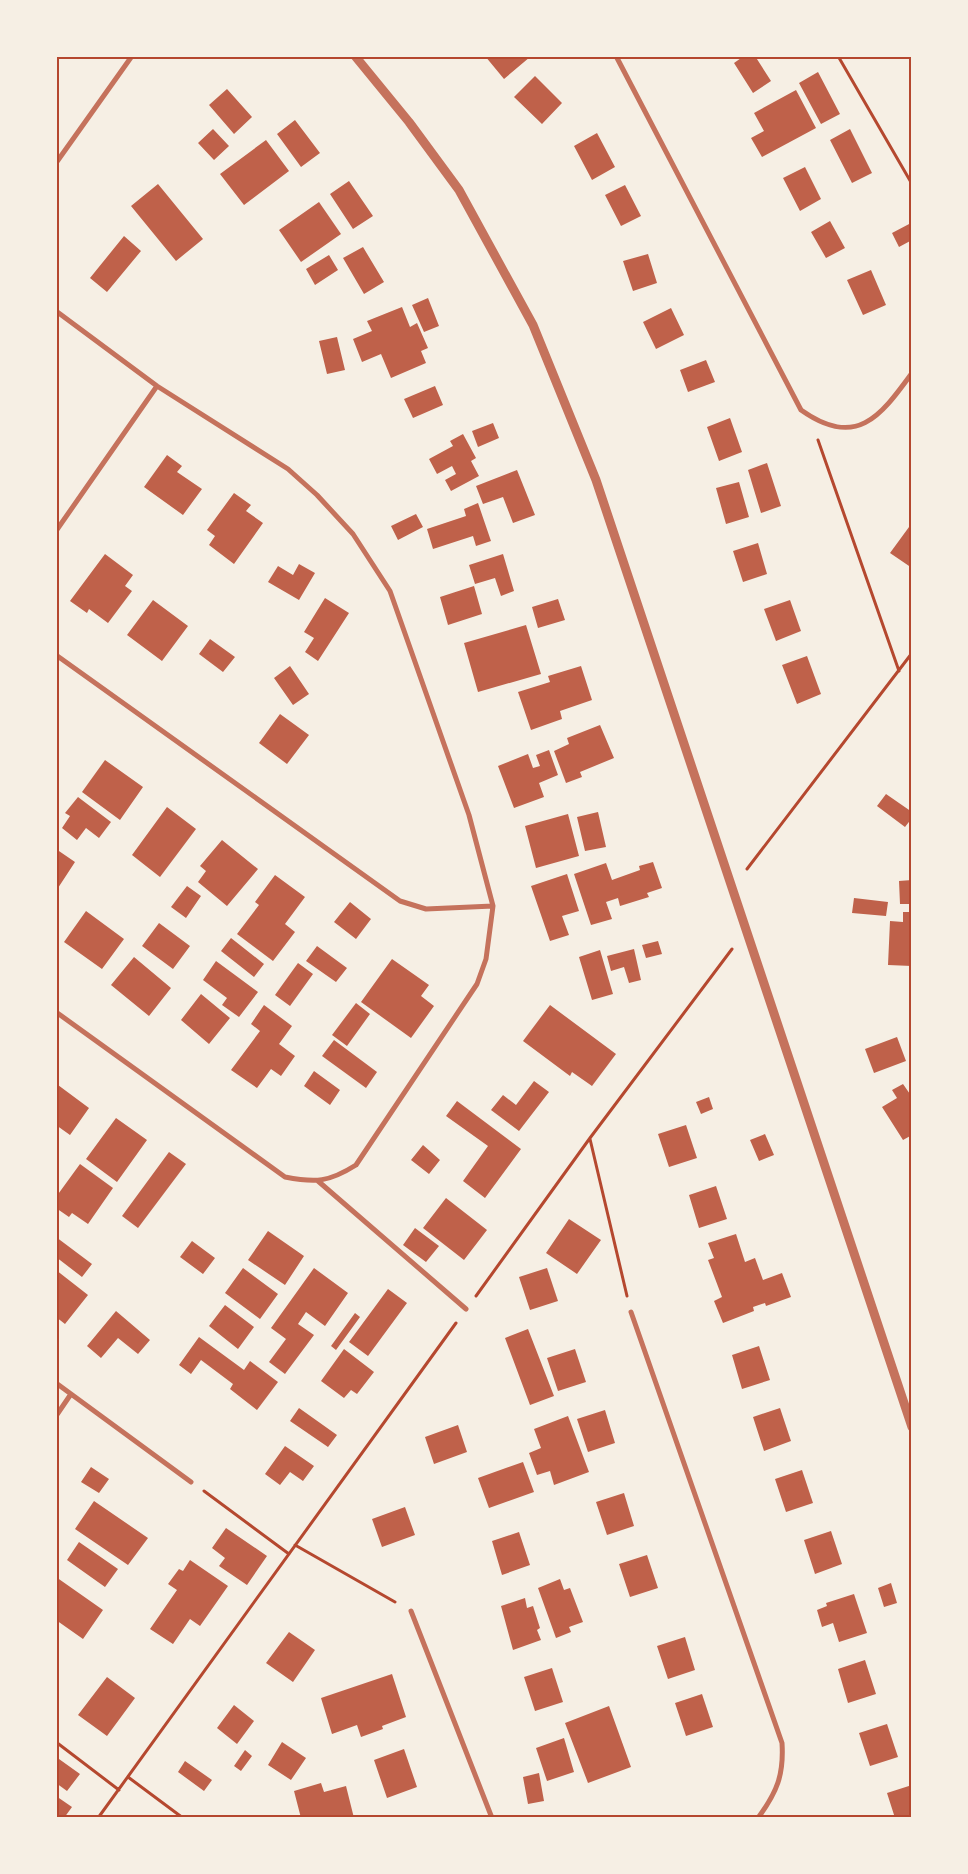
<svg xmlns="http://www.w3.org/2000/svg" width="968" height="1874" viewBox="0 0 968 1874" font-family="Figtree,sans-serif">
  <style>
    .building { fill: #bf614a }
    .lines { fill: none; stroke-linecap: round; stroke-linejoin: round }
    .path { stroke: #b5482f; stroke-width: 3 }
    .minor { stroke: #c5725c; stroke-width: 5 }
    .tertiary { stroke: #c5725c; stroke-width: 9 }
    .neatline { fill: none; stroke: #b5482f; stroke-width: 2 }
  </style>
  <rect width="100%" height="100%" fill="#f6efe4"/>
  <path class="building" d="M485 56H529L530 57 504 79Z
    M744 56H755L771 81 753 93 734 63Z
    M818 72 840 114 821 124 799 83Z
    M535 76 562 103 542 124 514 97Z
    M227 89 252 117 234 134 209 105Z
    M796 90 816 128 762 157 751 138 764 131 754 113Z
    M295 120 320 153 301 167 277 134Z
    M213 129 229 146 214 160 198 143Z
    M850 129 872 173 852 183 830 140Z
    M597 133 615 167 592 180 574 146Z
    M266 140 289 171 244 205 220 174Z
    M805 167 821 199 800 211 783 178Z
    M349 181 373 216 353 229 330 194Z
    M158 184 203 239 176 261 131 206Z
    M625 185 641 216 621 226 605 195Z
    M319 202 341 234 301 262 279 230Z
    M830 221 845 248 826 258 811 232Z
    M911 223 912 240 899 247 892 233Z
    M124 236 141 251 107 292 90 278Z
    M363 247 384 282 364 294 343 258Z
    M648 254 657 283 633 291 623 261Z
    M329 255 338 270 315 285 306 269Z
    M871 270 886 305 863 315 847 280Z
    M428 298 439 326 424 332 412 305Z
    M402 307 410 327 417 323 428 348 421 351 426 363 391 378 381 354 362 362 353 339 372 331 367 321Z
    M671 308 684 335 656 349 643 322Z
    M337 337 345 370 327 374 319 341Z
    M706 360 715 382 688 392 680 370Z
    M435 386 443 405 413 418 404 399Z
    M730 418 742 452 719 461 707 427Z
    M493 423 499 438 478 447 472 431Z
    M463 434 476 458 471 461 479 476 451 491 445 480 456 474 452 466 437 474 429 459 453 446 450 441Z
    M167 455 182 466 177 472 202 489 183 515 144 487Z
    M767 463 781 506 761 513 748 470Z
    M517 470 535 515 513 523 503 497 483 504 476 486Z
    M739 482 749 517 726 524 716 488Z
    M234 493 251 505 246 511 263 523 234 564 209 545 215 536 207 530Z
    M478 503 491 541 476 546 473 536 433 549 427 529 466 516 464 509Z
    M416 514 423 527 398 540 391 526Z
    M909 527 912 529V568L890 553Z
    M758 543 767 574 743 582 733 551Z
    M105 554 133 575 125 586 132 591 108 623 89 609 87 613 70 601Z
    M503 554 514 591 501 596 495 578 475 584 469 565Z
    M299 564 315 573 299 600 268 582 278 566 293 575Z
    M474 586 482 614 448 625 440 597Z
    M325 598 349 613 318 661 305 652 314 638 304 632Z
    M558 599 565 620 538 628 532 607Z
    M153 600 188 626 162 661 127 635Z
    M790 600 801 631 776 641 764 609Z
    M526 625 541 674 478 692 464 643Z
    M210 639 235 657 223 672 199 654Z
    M807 656 821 694 797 704 782 665Z
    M290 666 309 694 293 705 274 678Z
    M581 666 592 700 560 711 562 719 531 730 518 692 550 682 548 676Z
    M280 714 309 735 287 764 259 743Z
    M600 725 614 758 580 772 582 777 566 783 554 751 569 744 567 738Z
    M549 750 558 775 539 783 544 797 514 808 498 766 528 754 533 768 540 766 536 755Z
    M105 760 143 787 120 820 82 792Z
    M886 794 912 812V818L905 827 877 806Z
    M78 797 111 822 99 838 86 828 77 840 62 828 70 816 65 813Z
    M167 807 196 829 160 877 132 855Z
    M598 812 606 847 585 851 577 817Z
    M568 814 579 856 536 868 525 826Z
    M222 840 258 869 227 906 198 882 206 871 200 866Z
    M56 849 75 862 58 888 56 887Z
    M653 862 662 888 647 893 649 897 620 906 618 898 606 902 612 919 591 925 574 874 606 863 612 880 640 870 639 866Z
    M567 874 579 911 562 916 569 935 550 941 531 886Z
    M275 875 305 897 285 924 295 932 273 961 237 934 259 905 255 902Z
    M912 880V904H900L899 881Z
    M187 886 201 896 186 918 171 907Z
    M854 898 888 902 886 916 852 913Z
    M350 902 371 919 356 939 334 922Z
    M86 911 124 939 102 969 64 942Z
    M903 912H912V966L888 965 890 921 903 922Z
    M159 923 190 946 173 969 142 946Z
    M231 938 264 964 254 977 221 951Z
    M658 941 662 954 646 958 642 945Z
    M317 946 347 968 336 982 306 961Z
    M634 949 641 980 629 983 624 967 611 971 607 956Z
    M600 950 613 994 592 1000 579 957Z
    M134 957 171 988 149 1016 111 985Z
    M392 959 429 985 421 996 434 1006 411 1038 361 1002Z
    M216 961 258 992 239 1017 222 1005 227 998 203 980Z
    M298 963 313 974 290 1006 275 995Z
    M201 994 230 1018 209 1044 181 1020Z
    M356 1003 370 1014 347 1046 332 1035Z
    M264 1005 292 1026 279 1044 295 1056 281 1076 271 1069 257 1088 231 1070 260 1031 251 1024Z
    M550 1005 616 1054 592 1086 572 1072 570 1076 523 1041Z
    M897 1037 906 1061 874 1073 865 1049Z
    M334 1040 377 1072 366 1088 322 1056Z
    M314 1071 340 1090 330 1105 304 1086Z
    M534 1081 549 1092 519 1131 491 1110 503 1095 516 1105Z
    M903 1084 912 1097V1135L903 1140 882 1107 897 1098 892 1090Z
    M58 1085 89 1108 70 1135 56 1125Z
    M709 1097 713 1109 701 1114 696 1102Z
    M457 1101 521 1149 485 1198 463 1181 488 1146 446 1116Z
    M116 1118 147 1140 117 1182 86 1159Z
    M686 1125 697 1158 669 1167 658 1134Z
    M765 1134 774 1155 759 1161 750 1140Z
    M423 1145 440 1160 429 1174 411 1160Z
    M169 1152 186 1164 138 1228 122 1216Z
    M80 1164 113 1188 88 1224 72 1213 69 1217 56 1208V1197Z
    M716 1186 727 1219 699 1228 689 1195Z
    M446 1198 487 1230 464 1260 423 1228Z
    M569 1219 601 1240 577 1274 546 1253Z
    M415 1228 439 1246 426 1262 403 1245Z
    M268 1231 304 1256 285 1285 248 1260Z
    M736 1234 745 1262 755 1258 763 1280 782 1273 791 1297 766 1306 765 1303 753 1307 754 1311 723 1323 714 1301 722 1297 708 1260 714 1258 708 1243Z
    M56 1237 92 1264 82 1277 56 1257Z
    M192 1241 215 1258 203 1274 180 1257Z
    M243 1268 278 1294 260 1319 225 1293Z
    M314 1268 348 1293 325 1326 306 1312 298 1324 314 1335 285 1374 269 1362 286 1339 271 1328Z
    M547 1268 558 1301 530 1310 519 1277Z
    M56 1270 88 1295 65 1324 56 1317Z
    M388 1289 407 1303 368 1356 349 1342Z
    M225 1305 254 1327 238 1349 209 1326Z
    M116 1311 150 1340 138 1354 118 1338 101 1358 87 1346Z
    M355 1313 360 1317 336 1350 331 1346Z
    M528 1329 554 1396 530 1405 505 1338Z
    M199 1337 244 1370 250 1361 278 1382 257 1410 230 1389 233 1384 201 1360 191 1374 179 1365Z
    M759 1346 770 1380 742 1389 732 1355Z
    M344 1349 374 1372 357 1394 351 1390 344 1398 321 1381Z
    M575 1349 586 1382 558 1391 547 1358Z
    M299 1408 337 1435 328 1447 290 1421Z
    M780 1408 791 1441 764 1451 753 1417Z
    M605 1410 615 1443 588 1452 577 1419Z
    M568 1416 589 1472 554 1485 550 1471 537 1475 529 1453 541 1448 534 1429Z
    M458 1425 467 1452 434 1464 425 1437Z
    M285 1446 314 1466 303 1481 290 1472 280 1485 265 1474Z
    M523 1462 534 1492 489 1508 478 1478Z
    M91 1467 109 1479 99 1493 81 1482Z
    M802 1470 813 1503 786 1512 775 1479Z
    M624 1493 634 1526 607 1535 596 1502Z
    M94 1501 148 1538 128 1565 75 1529Z
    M405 1507 415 1535 382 1547 372 1519Z
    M226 1528 267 1556 247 1585 219 1566 225 1558 212 1548Z
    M831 1531 842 1564 815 1574 804 1540Z
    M519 1532 530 1565 502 1575 492 1541Z
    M79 1542 118 1569 105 1587 67 1560Z
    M647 1555 658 1588 630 1597 619 1564Z
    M190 1560 228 1586 200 1626 190 1619 173 1644 150 1629 177 1590 168 1584 179 1569 183 1571Z
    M56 1577 103 1610 83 1639 56 1620Z
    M560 1579 564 1590 570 1588 583 1622 569 1627 571 1632 556 1638 538 1588Z
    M891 1583 897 1603 884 1607 878 1588Z
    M854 1594 867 1633 839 1642 833 1623 822 1627 817 1610 827 1606 826 1603Z
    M525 1598 527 1608 533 1606 540 1628 537 1630 541 1640 513 1650 501 1606Z
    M289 1632 315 1650 293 1682 266 1663Z
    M685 1637 695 1670 668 1679 657 1646Z
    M865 1660 876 1694 848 1703 838 1669Z
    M552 1668 563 1702 535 1711 524 1677Z
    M392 1674 406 1717 382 1726 383 1729 361 1737 357 1725 332 1734 321 1698Z
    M107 1677 135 1698 107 1736 78 1715Z
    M702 1694 713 1727 686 1736 675 1703Z
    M234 1705 254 1721 237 1744 217 1728Z
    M609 1706 631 1767 588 1783 565 1723Z
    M887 1724 898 1757 870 1766 859 1733Z
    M564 1738 574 1772 547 1781 536 1748Z
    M282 1742 306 1758 291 1780 268 1765Z
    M404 1749 417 1787 387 1798 374 1760Z
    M245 1750 252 1756 241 1771 234 1766Z
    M59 1759 80 1774 67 1791 56 1783V1763Z
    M185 1761 212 1780 204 1791 178 1772Z
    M539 1773 544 1801 528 1804 523 1777Z
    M321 1783 324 1792 346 1786 354 1818H301L294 1791Z
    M912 1785V1818H895L887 1793Z
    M56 1796 72 1807 64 1818H56Z"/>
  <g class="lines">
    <path class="path" d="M838 56 912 184
      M818 440 899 671
      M747 869 912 653
      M590 1139 627 1296
      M476 1296 590 1138 732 949
      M204 1491 289 1554
      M295 1545 395 1602
      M56 1742 119 1790
      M128 1777 183 1818
      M98 1818 456 1323"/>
    <path class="minor" d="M616 56 801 410C856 449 880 417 912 373
      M56 163 132 56
      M56 311 157 386 288 469 317 495 353 534 390 591 469 815 493 906 486 959 477 984 356 1165C329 1182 316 1183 285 1177L56 1012
      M56 531 157 386
      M56 655 400 901 426 909 493 906
      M318 1181 466 1309
      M631 1312 782 1743C784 1775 777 1792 758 1818
      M56 1383 191 1482
      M56 1416 71 1394
      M411 1611 492 1818"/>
    <path class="tertiary" d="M355 56 409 122 459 190 533 325 596 480 912 1427"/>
  </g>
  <rect width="968" height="1874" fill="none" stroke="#f6efe4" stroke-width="115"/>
  <rect x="58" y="58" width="852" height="1758" class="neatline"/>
</svg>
